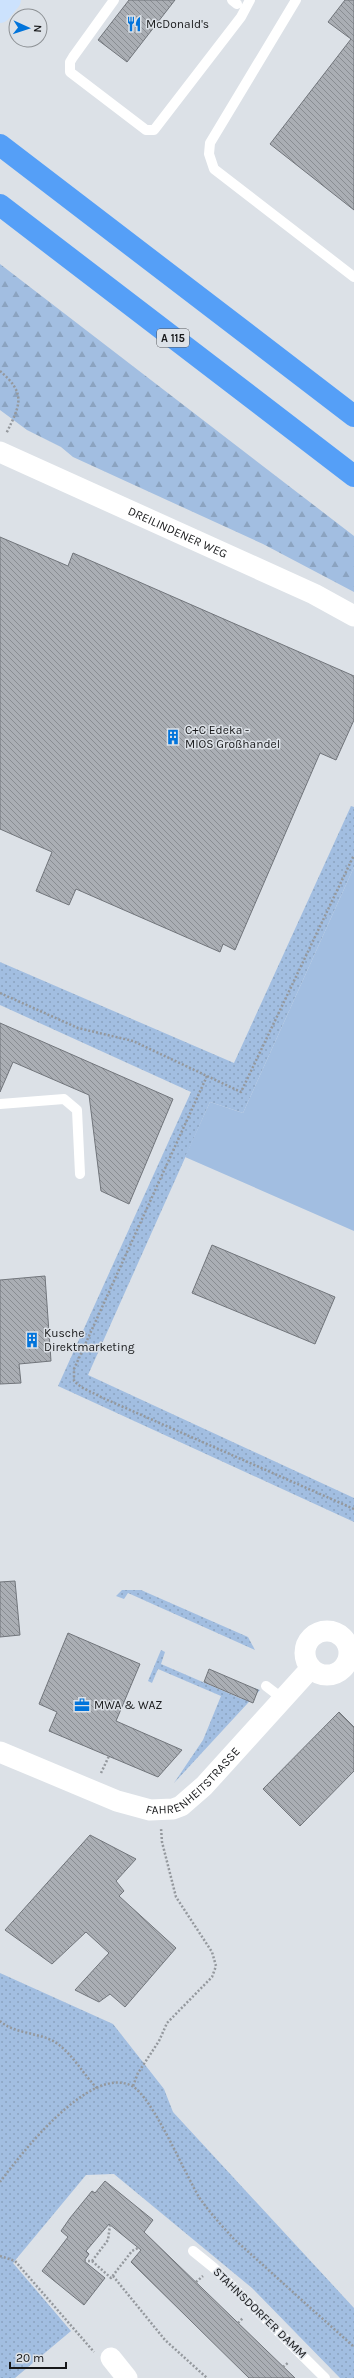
<svg xmlns="http://www.w3.org/2000/svg" width="354" height="2378" viewBox="0 0 354 2378" font-family="Karla,sans-serif">
  <style>
    .grass { fill: url(#grass-dots) }
    .forest { fill: url(#forest-firs) }
    .pitch { fill: #a2bee1 }
    .building { fill: url(#building-back-hatch); stroke: #71757b }
    .lines { fill: none; stroke-linecap: round; stroke-linejoin: round }
    .path { stroke: #94989d; stroke-width: 2.5; stroke-dasharray: 2 2; stroke-linecap: butt }
    .lane { stroke: #fff; stroke-width: 10 }
    .street { stroke: #fff; stroke-width: 21 }
    .secondary { stroke: #cce2fd; stroke-width: 22 }
    .highway { stroke: #559ff7; stroke-width: 22 }
    .labels { text-anchor: middle; stroke-width: 3; stroke-linejoin: round; paint-order: stroke }
    .shield { fill: #dce1e7; stroke: #525458; stroke-width: 1 }
    .shield-label { font-size: 11px; font-weight: bold; fill: #17181a }
    .poi-label { font-size: 12px; fill: #17181a; stroke: #dce1e7; text-anchor: start }
    .street-label { font-size: 12px; fill: #17181a; stroke: #dce1e7 }
  </style>
  <defs>
    <pattern id="grass-dots" width="8" height="8" patternUnits="userSpaceOnUse"><rect width="8" height="8" fill="#a2bee1"/><path d="M2 2h.1M6 6h.1" fill="none" stroke="#8ba3c0" stroke-width="1.8" stroke-linecap="round"/></pattern>
    <pattern id="forest-firs" width="22" height="20" patternUnits="userSpaceOnUse"><rect width="22" height="20" fill="#a2bee1"/><path d="M5 1l3.5 6h-7zM16 11l3.5 6h-7z" fill="#8ba3c0"/></pattern>
    <pattern id="building-back-hatch" width="6" height="6" patternUnits="userSpaceOnUse"><rect width="6" height="6" fill="#aaaeb4"/><path d="M-1 5l2 2M0 0l6 6M5-1l2 2" fill="none" stroke="#898d92"/></pattern>
  </defs>
  <rect width="100%" height="100%" fill="#dce1e7"/>
  <path class="grass" d="M351 806 354 807V867L243 1113 210 1102 88 1375 354 1498V1522L58 1386 191 1092 0 1005V962L234 1063Z
    M122 1590H141L248 1637 255 1650 128 1593 124 1599 116 1596Z
    M161 1650 165 1652 161 1664 242 1699 254 1688 260 1690 174 1783 203 1740 221 1696 158 1669 152 1683 148 1681Z
    M0 1973 113 2024 164 2089 173 2112 354 2308V2378H340L252 2288 114 2174 86 2175 13 2263 71 2331 15 2378H0Z"/>
  <path class="forest" d="M0 264 354 536V592L263 544 73 457 61 447 27 430 0 410Z"/>
  <path class="pitch" d="M354 867V1231L185 1157 210 1102 243 1113Z"/>
  <path class="building" d="M129 0H175L127 62 98 40Z
    M345 0H354V210L270 144 351 39 328 22Z
    M0 537 68 566 73 553 354 676V720L336 760 320 753 235 950 223 944 220 952 76 889 69 905 36 891 52 852 0 829Z
    M0 1023 173 1099 129 1204 101 1191 89 1095 13 1062 0 1092Z
    M212 1245 335 1297 315 1344 192 1293Z
    M45 1276 51 1361 19 1364 21 1383 0 1384V1280Z
    M15 1581 20 1635 0 1637V1582Z
    M68 1633 140 1664 116 1721 182 1750 158 1777 49 1731 57 1712 39 1704Z
    M209 1669 258 1690 253 1703 204 1682Z
    M339 1712 354 1727V1771L300 1826 263 1789Z
    M90 1835 136 1859 116 1881 124 1891 119 1896 176 1948 125 2007 110 1994 99 2002 75 1990 109 1953 86 1932 52 1964 5 1930Z
    M105 2181 153 2220 144 2232 295 2378H249L131 2262 141 2250 109 2224 86 2251 89 2254 84 2261 105 2278 84 2305 42 2271 68 2237 61 2231 70 2218 92 2191 95 2193Z"/>
  <g class="lines">
    <path class="path" d="M0 371C27 394 20 405 6 434
      M0 993 78 1028 133 1041 241 1092 354 855
      M207 1076 74 1369V1381L81 1387 103 1398 354 1509
      M101 1773 109 1756
      M0 2021C14 2034 38 2032 55 2042 73 2054 82 2073 97 2088
      M133 2086 138 2073 159 2041 167 2023 212 1977 216 1966 212 1952 176 1897 162 1842 161 1828
      M0 2182C21 2154 90 2064 132 2086 152 2096 185 2174 199 2197 209 2212 222 2226 234 2239L354 2347
      M0 2256 15 2261 94 2352
      M84 2261H92L111 2278 132 2251 138 2248
      M92 2261 108 2240 110 2225
      M113 2276 165 2340 207 2378
      M196 2282 203 2276
      M238 2323 243 2318
      M283 2367 289 2362"/>
    <path class="lane" d="M114 0 73 57 70 62V72L146 130H154L241 17 250 0
      M232 0 237 4
      M296 0 210 143 209 154 214 169 354 277
      M0 1104 64 1099 77 1110 80 1174
      M266 1686 283 1699
      M193 2251 214 2268 325 2378"/>
    <g class="street">
      <path id="s1" d="M0 452 314 594 354 616"/>
      <circle cx="327" cy="1653" r="22"/>
      <path id="s2" d="M0 1752 117 1801 150 1810 173 1809 181 1806 204 1786 311 1668"/>
      <path d="M111 2358 127 2378"/>
    </g>
    <path class="secondary" d="M0 12 10 0"/>
    <path class="highway" d="M0 145 354 416
      M0 205 354 476"/>
  </g>
  <defs>
    <g id="restaurant-bare" transform="scale(1.2)"><path d="M-5-6h1v4h1v-4h1v4h1v-4h1v5L-1.5 .5V6h-2V.5L-5-1ZM5-6V6H3V1.5H1.5Q1.5-4 5-6Z" fill="#0174db" stroke="#dce1e7" stroke-width="2.5" paint-order="stroke"/></g>
    <g id="building-bare" transform="scale(1.2)"><path d="M-4-6H4V6H1V3H-1V6H-4ZM-2.5-4.3h1.7v1.8h-1.7ZM.8-4.3h1.7v1.8H.8ZM-2.5-1h1.7V.8h-1.7ZM.8-1h1.7V.8H.8Z" fill="#0174db" stroke="#dce1e7" stroke-width="2.5" paint-order="stroke"/></g>
    <g id="office-bare" transform="scale(1.2)"><path d="M-6-3h4V-5.5h4V-3h4V5H-6ZM-1-4.5V-3h2v-1.5ZM-6 0V1H6V0Z" fill="#0174db" stroke="#dce1e7" stroke-width="2.5" paint-order="stroke"/></g>
  </defs>
  <g fill-rule="evenodd">
    <use href="#restaurant-bare" x="134" y="24"/>
    <use href="#building-bare" x="173" y="737"/>
    <use href="#building-bare" x="32" y="1340"/>
    <use href="#office-bare" x="82" y="1705"/>
  </g>
  <g class="labels">
    <rect class="shield" x="157" y="329" width="32" height="18" rx="3"/>
    <g class="shield-label">
      <text x="173" y="342">A 115</text>
    </g>
    <g class="poi-label">
      <text x="146" y="28">McDonald's</text>
      <text x="185" y="734">C+C Edeka -<tspan x="185" dy="14">MIOS Großhandel</tspan></text>
      <text x="44" y="1337">Kusche<tspan x="44" dy="14">Direktmarketing</tspan></text>
      <text x="94" y="1709">MWA &amp; WAZ</text>
    </g>
    <g class="street-label">
      <text dy="4" stroke="none"><textPath href="#s1" startOffset="195">DREILINDENER WEG</textPath></text>
      <text dy="4" stroke="none"><textPath href="#s2" startOffset="215">FAHRENHEITSTRASSE</textPath></text>
      <text transform="translate(260 2313) rotate(44)" y="4">STAHNSDORFER DAMM</text>
    </g>
  </g>
  <g transform="translate(28 28) rotate(93)"><circle r="19" fill="#dce1e7" stroke="#8d9195"/>
  <path d="M0-3L7 15L0 10L-7 15Z" fill="#0174db"/>
  <text y="-6" font-size="11" font-weight="bold" text-anchor="middle" fill="#17181a">N</text>
  </g>
  <path d="M10 2362v6h56v-6" fill="none" stroke="#17181a" stroke-width="2"/>
  <text x="16" y="2362" font-size="12" fill="#17181a" stroke="#dce1e7" stroke-width="3" paint-order="stroke">20 m</text>
</svg>
